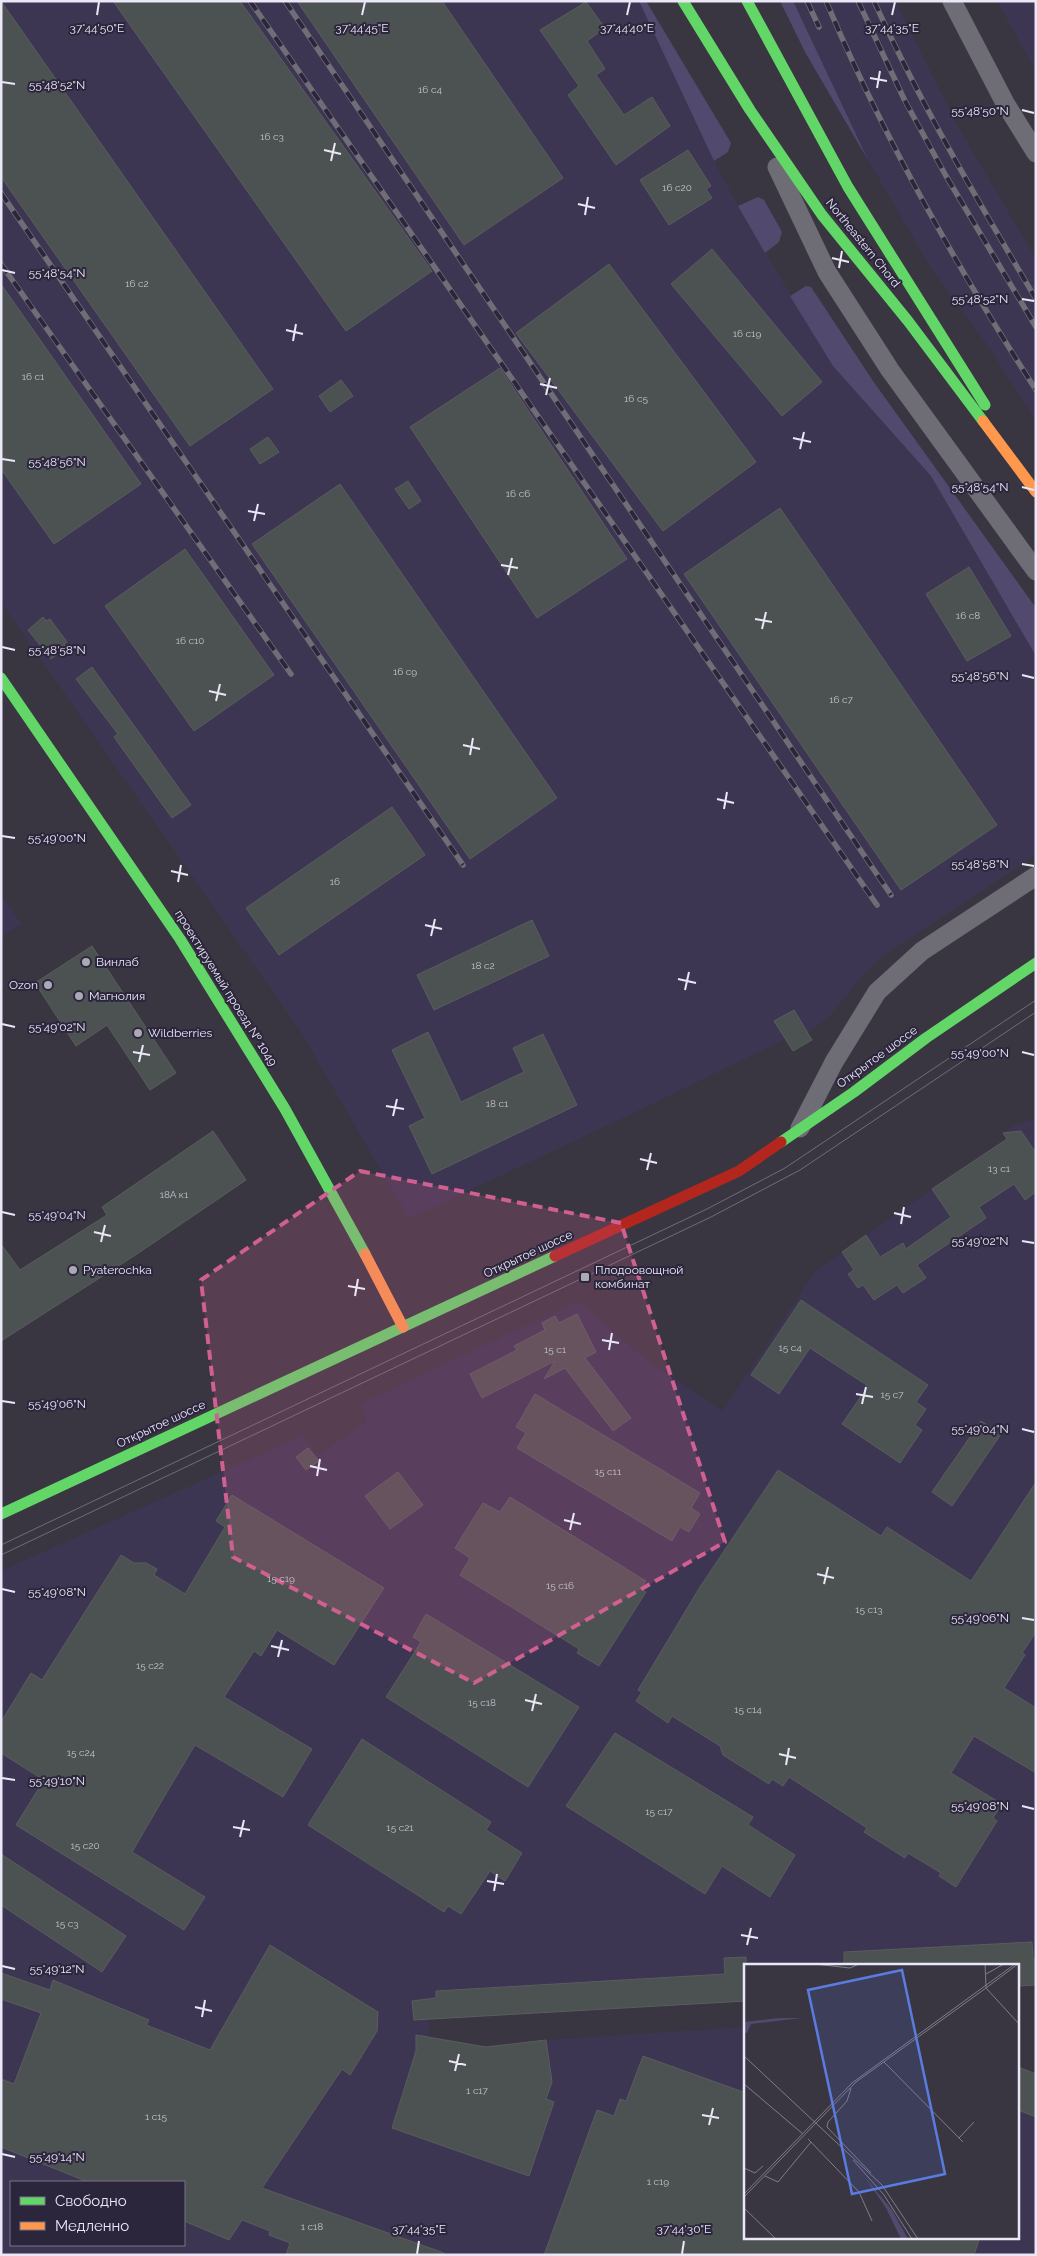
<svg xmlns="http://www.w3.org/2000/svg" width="1037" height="2256" viewBox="0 0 1037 2256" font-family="Raleway,sans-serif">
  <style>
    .built { fill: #3d3652; fill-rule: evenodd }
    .green { fill: #52496f }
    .building { fill: #4c5151; stroke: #5a5c5f }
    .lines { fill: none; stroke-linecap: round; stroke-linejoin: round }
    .street { stroke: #6e6c75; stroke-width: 19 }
    .fast { stroke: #63d668; stroke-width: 11 }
    .slow { stroke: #ff974d; stroke-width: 11 }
    .jam { stroke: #b3261e; stroke-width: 11 }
    .tram { stroke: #6f6d75; stroke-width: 1 }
    .rail-casing { stroke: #6f6d75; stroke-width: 5.5 }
    .rail { stroke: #2c263d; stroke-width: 4; stroke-dasharray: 11; stroke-linecap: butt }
    .marked { fill: #d06091; fill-opacity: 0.2; stroke: #d06091; stroke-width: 4; stroke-dasharray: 10 6; stroke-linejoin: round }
    .ticks { fill: none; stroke: #eae7f6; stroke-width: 2 }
    .poi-dot { fill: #aca9b7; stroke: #2c263d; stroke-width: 2 }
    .labels { text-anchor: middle; stroke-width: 4; stroke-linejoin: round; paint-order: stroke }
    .number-label { font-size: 10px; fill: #c2c2cd }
    .street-label { font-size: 12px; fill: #eae7f6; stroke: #2c263d }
    .poi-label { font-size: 12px; fill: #eae7f6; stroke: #2c263d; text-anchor: start }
    .inset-road { fill: none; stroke: #807d8a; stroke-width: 1 }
    .view { fill: #5a7ce1; fill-opacity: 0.15; stroke: #5a7ce1; stroke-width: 2.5 }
    .inset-edge { fill: none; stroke: #eae7f6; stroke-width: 2.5 }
    .ticks-label { font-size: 12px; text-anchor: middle; fill: #eae7f6; stroke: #2c263d; stroke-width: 4; stroke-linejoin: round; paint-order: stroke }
  </style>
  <rect width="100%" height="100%" fill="#393642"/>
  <path class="built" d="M1 1H639L714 161 738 206 833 366 931 476 1036 656V855L884 955 862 976 828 1018 808 1033 812 1040 793 1051 785 1039 644 1108 409 1219 301 1032 1 602Z
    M780 1H895L960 130 1036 259V420L986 343 930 266 805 52Z
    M997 1H1036V71Z
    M1 894 21 924 1 937Z
    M1036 1119V1985L1018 1986V1965H746V2001L437 2018 428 2016 430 2037 486 2047 546 2040 746 2027V2237H1018V2067L1036 2074V2255H1V1571L304 1435 317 1456 367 1421 360 1404 578 1301 649 1362 723 1411 815 1272 899 1212 1007 1139 1003 1133 1015 1125ZM11 2182H184V2245H11Z"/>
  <path class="green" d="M639 1H646L731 143 728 152 714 161Z
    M780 1H793L868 160 805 52Z
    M758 197 764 200 782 232 779 242 765 253 738 206Z
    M806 286 811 287 873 381 1036 608V656L931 476 833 366 790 296Z"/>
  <path class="building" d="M1 1 273 389 190 446 1 177Z
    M113 1H240L432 271 346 331Z
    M297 1H442L563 178 464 245Z
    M586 2 605 28 587 41 605 69 596 75 624 115 652 97 670 126 616 165 568 95 579 86 540 30Z
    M688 150 711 186 706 189 712 198 669 225 640 180Z
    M712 249 822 382 782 416 671 284Z
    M609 264 756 462 663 531 516 333Z
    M1 284 141 484 54 544 1 469Z
    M500 368 627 559 537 618 410 427Z
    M341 380 353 396 330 412 319 396Z
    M268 437 279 452 260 464 250 449Z
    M408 481 421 501 409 509 395 489Z
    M340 484 557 798 470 859 252 544Z
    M780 508 997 825 901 890 684 574Z
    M185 549 274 675 194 731 105 606Z
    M969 567 1011 636 967 661 926 594Z
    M43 617 46 621 50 619 67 642 64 644 66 647 51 659 28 630Z
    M92 667 191 805 172 818 114 737 118 734 76 679Z
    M392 807 425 855 279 955 246 908Z
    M532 920 549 956 434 1010 417 975Z
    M92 946 176 1073 150 1090 107 1025 76 1046 35 983Z
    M794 1010 812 1040 793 1051 774 1021Z
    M428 1032 461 1102 524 1072 513 1048 543 1034 577 1105 432 1174 409 1126 425 1118 392 1050Z
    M213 1131 246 1180 134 1256 1 1341V1244L20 1270 107 1215 102 1207Z
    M1021 1131 1036 1153V1192L1025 1200 1014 1184 979 1207 986 1218 917 1265 926 1278 903 1293 897 1285 874 1300 863 1285 858 1288 848 1274 854 1270 842 1252 866 1235 880 1257 903 1243 906 1249 951 1217 932 1189 1007 1139 1003 1133Z
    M801 1300 928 1385 916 1402 926 1409 915 1425 922 1430 900 1463 842 1424 868 1386 810 1348 779 1394 751 1375Z
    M577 1314 596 1352 585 1358 631 1418 613 1431 565 1368 544 1379 555 1361 482 1398 470 1374 517 1350 514 1346 545 1330 542 1323 555 1316 559 1323Z
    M535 1394 700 1493 691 1508 700 1514 689 1532 680 1527 672 1541 517 1448 526 1433 516 1427Z
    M981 1421 1001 1434 952 1506 932 1492Z
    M308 1448 319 1461 306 1470 296 1457Z
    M778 1470 881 1536 887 1527 971 1581 1036 1482V1632L1022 1653 1025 1655 1004 1688 1036 1708V1773L974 1736 951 1773 1002 1804 993 1818 997 1821 956 1887 939 1876 941 1873 908 1853 905 1858 864 1832 867 1828 789 1777 783 1786 772 1779 769 1784 723 1755 720 1746 672 1716 668 1723 636 1701 642 1692 638 1690 700 1587Z
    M398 1472 423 1505 390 1529 365 1496Z
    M232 1495 384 1588 334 1665 277 1630 261 1656 254 1651 224 1697 312 1749 283 1797 195 1745 167 1792 132 1852 205 1897 184 1930 16 1825 44 1780 1 1753V1722L31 1673 42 1680 121 1555 134 1563H146L157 1569 154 1575 185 1594 225 1527 216 1521Z
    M510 1497 646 1581 641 1589 646 1592 599 1666 577 1653 579 1649 460 1575 470 1558 455 1548 483 1503 500 1512Z
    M426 1614 579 1707 528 1787 386 1697 421 1642 413 1637Z
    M615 1733 753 1817 748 1825 795 1855 770 1897 722 1866 705 1894 566 1806Z
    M362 1739 491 1822 486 1830 522 1853 505 1881 490 1871 461 1914 448 1906 444 1912 308 1825Z
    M1 1854 126 1936 102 1972 1 1905Z
    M1032 1942 1033 1959H1036V1985L1018 1986V1965H844V1952Z
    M270 1945 378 2012 377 2031 350 2075 342 2069 262 2188 444 2253V2255H286L290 2243 269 2235 270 2231 242 2220 229 2240 184 2221V2182H88L1 2147V2079L14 2084 41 2013 1 1999V1973L50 1990 53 1980 149 2020 146 2025 210 2050Z
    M746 1957V2001L414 2020 412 2001 436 1998V1991L725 1974 724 1958Z
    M416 2035 486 2047 546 2040 552 2082 546 2099 554 2102 529 2176 392 2128 416 2051Z
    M643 2056 746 2093V2237H980L974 2255H544L597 2110 614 2116 620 2099 626 2101Z
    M1018 2067 1036 2074V2117L1018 2110Z"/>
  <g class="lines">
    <path class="street" d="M952 1 1005 103 1036 153
      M777 167 827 272 890 370 1036 571
      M800 1128 834 1062 877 992 922 951 1036 876"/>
    <path class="fast" d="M683 1 750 110 822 215 908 321 983 421
      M747 1 848 187 985 405
      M1 678 180 939 285 1109 365 1254
      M781 1142 854 1092 926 1038 1036 963
      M1 1514 555 1256"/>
    <path class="slow" d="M983 421 1036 492
      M365 1254 403 1327"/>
    <path class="jam" d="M555 1256 739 1171 781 1142"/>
    <path class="tram" d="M1 1545 707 1209 785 1168 1036 1000
      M1 1555 711 1217 800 1170 1036 1012"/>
    <g class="rail-casing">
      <path id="rail" d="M250 1 877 905
        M285 1 891 895
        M807 1 819 27
        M826 1C883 137 956 266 1036 390
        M858 1 905 101 946 176 1036 327
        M874 1C921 105 978 201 1036 299
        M1 193 463 865
        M1 264 291 674"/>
    </g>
    <use href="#rail" class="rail"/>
  </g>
  <path class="marked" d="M360 1171 621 1223 725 1542 474 1683 233 1557 201 1280Z"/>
  <path class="ticks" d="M97 15 99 2M362 15 365 2M627 15 630 2M892 15 895 2M870 78 887 81M2 82 15 84M877 88 880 71M1022 110 1034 113M324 150 341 154M331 161 335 143M578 204 595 208M585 215 588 197M832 258 849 262M839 268 842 251M2 270 15 273M1022 299 1034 301M286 330 303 334M293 341 296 324M540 384 557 388M546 395 550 378M793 438 811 442M800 449 804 432M2 459 15 461M1022 487 1034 490M248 511 265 514M254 521 258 504M501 565 518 568M508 575 512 558M755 619 772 622M762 629 766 612M2 647 15 650M1022 675 1034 678M209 691 226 695M216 701 220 684M463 745 480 749M470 755 473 738M717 799 734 803M724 809 727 792M2 836 15 838M1022 864 1034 866M171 871 188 875M178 882 181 865M425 925 442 929M431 936 435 919M678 979 696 983M685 990 689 972M2 1024 15 1027M133 1052 150 1055M1022 1052 1034 1055M139 1062 143 1045M386 1106 404 1109M393 1116 397 1099M640 1159 657 1163M647 1170 651 1153M2 1212 15 1215M894 1213 911 1217M901 1224 904 1207M94 1232 111 1236M1022 1241 1034 1243M101 1242 105 1225M348 1286 365 1289M355 1296 358 1279M602 1340 619 1343M609 1350 612 1333M856 1394 873 1397M2 1401 15 1403M862 1404 866 1387M1022 1429 1034 1432M310 1466 327 1470M317 1476 320 1459M564 1520 581 1524M570 1530 574 1513M817 1574 834 1578M824 1584 828 1567M2 1589 15 1592M1022 1618 1034 1620M271 1646 289 1650M278 1657 282 1640M525 1700 542 1704M532 1711 536 1694M779 1754 796 1758M786 1765 789 1748M2 1778 15 1780M1022 1806 1034 1809M233 1827 250 1830M240 1837 244 1820M487 1881 504 1884M494 1891 497 1874M741 1935 758 1938M747 1945 751 1928M2 1966 15 1969M195 2007 212 2011M202 2017 205 2000M449 2061 466 2065M455 2071 459 2054M702 2115 719 2118M709 2125 713 2108M2 2154 15 2157M417 2254 419 2241M682 2254 684 2241"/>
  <g class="poi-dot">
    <circle cx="86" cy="962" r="5"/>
    <circle cx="48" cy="985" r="5"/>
    <circle cx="79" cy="996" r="5"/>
    <circle cx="138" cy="1033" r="5"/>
    <circle cx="73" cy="1270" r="5"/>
    <rect x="580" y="1272" width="10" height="10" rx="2.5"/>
  </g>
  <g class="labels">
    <g class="number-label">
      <text x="430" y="93">16 с4</text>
      <text x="272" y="140">16 с3</text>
      <text x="677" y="191">16 с20</text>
      <text x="137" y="287">16 с2</text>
      <text x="747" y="337">16 с19</text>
      <text x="33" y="380">16 с1</text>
      <text x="636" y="402">16 с5</text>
      <text x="518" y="497">16 с6</text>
      <text x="968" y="619">16 с8</text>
      <text x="190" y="644">16 с10</text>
      <text x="405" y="675">16 с9</text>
      <text x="841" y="703">16 с7</text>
      <text x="335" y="885">16</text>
      <text x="483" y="969">18 c2</text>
      <text x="497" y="1107">18 c1</text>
      <text x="999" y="1172">13 с1</text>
      <text x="174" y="1198">18А к1</text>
      <text x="790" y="1351">15 с4</text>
      <text x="555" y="1353">15 с1</text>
      <text x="892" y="1398">15 с7</text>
      <text x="608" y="1475">15 с11</text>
      <text x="281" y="1582">15 с19</text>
      <text x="560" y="1589">15 с16</text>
      <text x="869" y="1613">15 с13</text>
      <text x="150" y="1669">15 с22</text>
      <text x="482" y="1706">15 с18</text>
      <text x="748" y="1713">15 с14</text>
      <text x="81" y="1756">15 с24</text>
      <text x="659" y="1815">15 с17</text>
      <text x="400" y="1831">15 с21</text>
      <text x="85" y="1849">15 с20</text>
      <text x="67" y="1927">15 с3</text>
      <text x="477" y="2094">1 с17</text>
      <text x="156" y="2120">1 с15</text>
      <text x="658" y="2185">1 с19</text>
      <text x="312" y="2230">1 с18</text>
    </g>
    <g class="street-label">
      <text transform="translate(863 243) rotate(51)" y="4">Northeastern Chord</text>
      <text transform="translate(226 988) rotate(58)" y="4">проектируемый проезд № 1049</text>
      <text transform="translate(877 1057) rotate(-36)" y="4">Открытое шоссе</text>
      <text transform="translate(528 1254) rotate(-25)" y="4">Открытое шоссе</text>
      <text transform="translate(161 1424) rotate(-25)" y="4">Открытое шоссе</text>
    </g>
    <g class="poi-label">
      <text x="96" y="966">Винлаб</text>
      <text x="38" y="989" text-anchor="end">Ozon</text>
      <text x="89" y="1000">Магнолия</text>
      <text x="148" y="1037">Wildberries</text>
      <text x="83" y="1274">Pyaterochka</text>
      <text x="595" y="1274">Плодоовощной<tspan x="595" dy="14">комбинат</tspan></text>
    </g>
  </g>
  <g transform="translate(744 1964)">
    <rect width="275" height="275" fill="#393642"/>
    <path d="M35 54H58L7 60 3 69 0 68V58ZM120 212 148 246 164 275H157L142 244Z" fill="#52496f"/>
    <path class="inset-road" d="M71 0 106 4 115 0M241 0 242 23M242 10 260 0M242 24 274 0M0 92 138 221 174 275M140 98 219 178M0 120 59 170M107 124 103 137 84 158 83 163 127 209M215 174 230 158M64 175 115 228 128 257M109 196 140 231 168 275M0 204 11 209 19 202M21 212 34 218 67 178M0 230 108 119 271 0M0 233 112 118 242 24 275 60M0 244 32 275"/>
    <path class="view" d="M158 6 201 210 108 230 64 26Z"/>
    <rect width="275" height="275" class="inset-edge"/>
  </g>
  <g class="ticks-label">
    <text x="97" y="32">37°44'50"E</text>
    <text x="362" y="32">37°44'45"E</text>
    <text x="627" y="32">37°44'40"E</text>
    <text x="892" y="32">37°44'35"E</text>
    <text x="57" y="89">55°48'52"N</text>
    <text x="980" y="115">55°48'50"N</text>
    <text x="57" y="277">55°48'54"N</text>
    <text x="980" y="303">55°48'52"N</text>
    <text x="57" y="466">55°48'56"N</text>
    <text x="980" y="491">55°48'54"N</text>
    <text x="57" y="654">55°48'58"N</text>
    <text x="980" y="680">55°48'56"N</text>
    <text x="57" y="842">55°49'00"N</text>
    <text x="980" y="868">55°48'58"N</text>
    <text x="57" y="1031">55°49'02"N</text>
    <text x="980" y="1057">55°49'00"N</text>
    <text x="57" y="1219">55°49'04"N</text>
    <text x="980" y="1245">55°49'02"N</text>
    <text x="57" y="1408">55°49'06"N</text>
    <text x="980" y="1433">55°49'04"N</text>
    <text x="57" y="1596">55°49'08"N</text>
    <text x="980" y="1622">55°49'06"N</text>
    <text x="57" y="1785">55°49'10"N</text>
    <text x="980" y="1810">55°49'08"N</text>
    <text x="57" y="1973">55°49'12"N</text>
    <text x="57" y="2161">55°49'14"N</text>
    <text x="419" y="2233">37°44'35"E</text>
    <text x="684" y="2233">37°44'30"E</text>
  </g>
  <rect width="1037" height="2256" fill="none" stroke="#eae7f6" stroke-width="5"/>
  <rect x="10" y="2181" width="175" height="65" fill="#2c263d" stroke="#787387"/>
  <rect x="20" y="2197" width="25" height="8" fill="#63d668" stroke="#787387"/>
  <text x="55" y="2206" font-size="15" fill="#eae7f6">Свободно</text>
  <rect x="20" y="2222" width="25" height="8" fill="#ff974d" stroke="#787387"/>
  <text x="55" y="2231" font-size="15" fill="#eae7f6">Медленно</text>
</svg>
